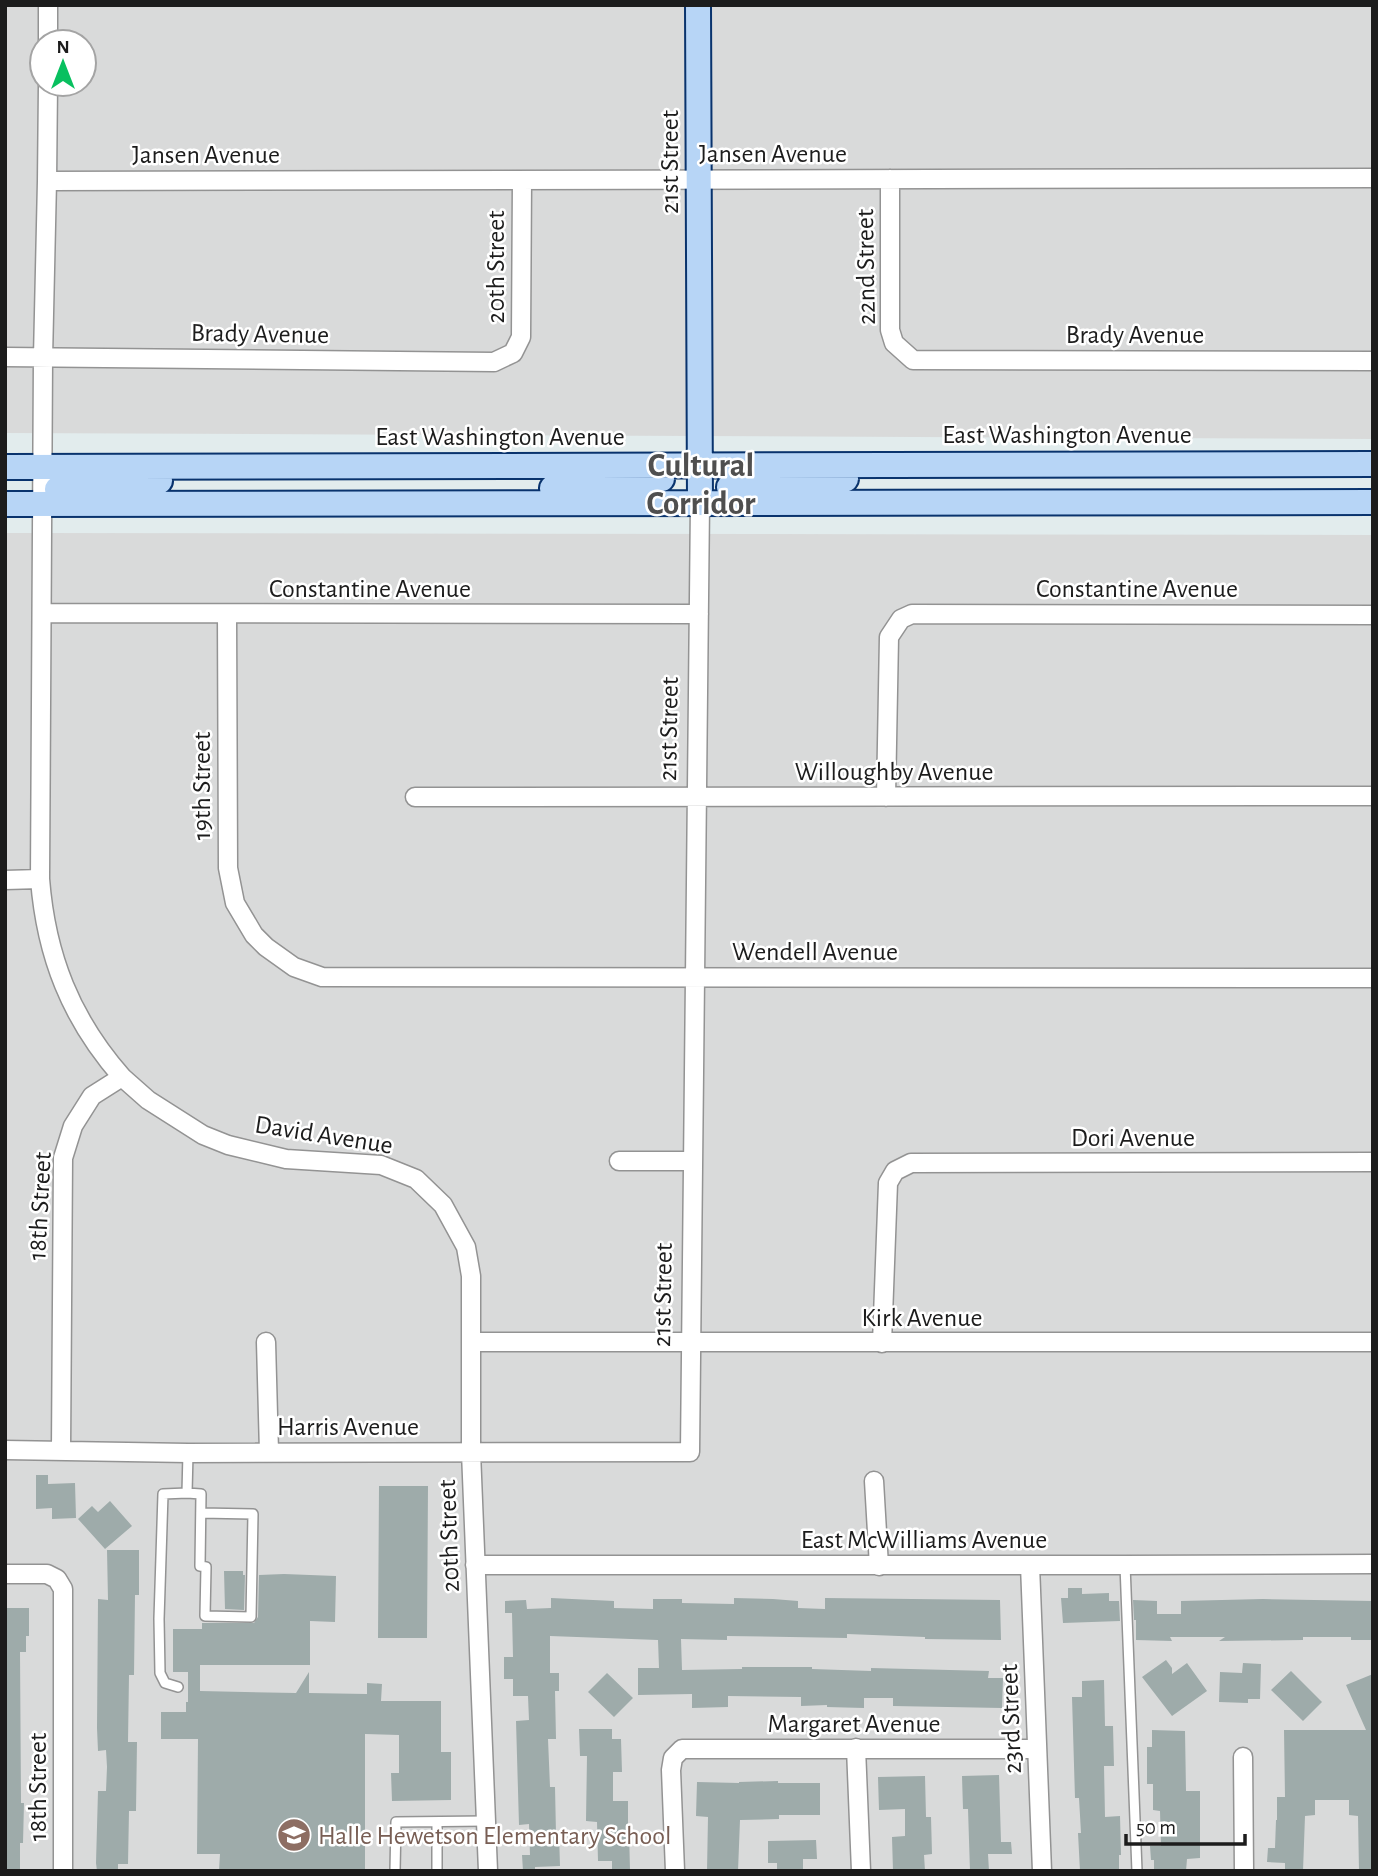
<svg xmlns="http://www.w3.org/2000/svg" width="1378" height="1876" viewBox="0 0 1378 1876" font-family="'Alegreya Sans',sans-serif">
  <style>
    .residential { fill: #d9dada; fill-rule: evenodd }
    .building { fill: #9eabaa }
    .lines { fill: none; stroke-linecap: round; stroke-linejoin: round }
    .lane-casing { stroke: #939393; stroke-width: 12 }
    .street-casing { stroke: #939393; stroke-width: 21 }
    .secondary-casing { stroke: #09336d; stroke-width: 28 }
    .lane { stroke: #fff; stroke-width: 9 }
    .street { stroke: #fff; stroke-width: 18 }
    .secondary { stroke: #b7d5f6; stroke-width: 24 }
    .labels { text-anchor: middle; stroke-width: 5; stroke-linejoin: round; paint-order: stroke }
    .street-label { font-size: 26px; fill: #1c1c1c; stroke: #fff }
    .education-label { font-size: 26px; fill: #785e54; stroke: #fff; text-anchor: start }
    .district-label { font-size: 33px; font-weight: bold; fill: #4f4f4f; stroke: #fff }
  </style>
  <rect width="100%" height="100%" fill="#e2eced"/>
  <path class="residential" d="M5 5H1373V439L5 433ZM42 42H84V84H42Z
    M5 533 1373 535V1871H5Z"/>
  <path class="building" d="M36 1475H48V1484L75 1483 76 1518 52 1519V1508L36 1509Z
    M379 1486H428L427 1638H378Z
    M110 1501 132 1526 105 1549 78 1519 92 1506 98 1512Z
    M107 1550H139V1595H135L134 1675H129L128 1742H137L136 1811H129L128 1864H118V1871H97L96 1863 98 1791H106L107 1767 106 1750 98 1751 97 1728 98 1599 108 1600Z
    M224 1571H243V1575H245L244 1610 225 1609Z
    M284 1574 336 1576 335 1622 310 1621V1665H200V1691L296 1693 309 1672V1693L367 1694V1683L382 1684 381 1701H441V1752H451V1800L392 1801 391 1773H399V1735L365 1734V1871H219L220 1854H197L198 1739H161V1712H186V1702H188V1672H173V1629H202V1623H254L258 1617 259 1575Z
    M1068 1588H1082V1594L1109 1593V1601H1119L1120 1621 1063 1623 1061 1598H1068Z
    M551 1598 614 1601V1608L653 1609V1599H682V1603L734 1604V1598L773 1599 798 1601V1608L825 1609V1598L1000 1600 1001 1640 925 1639V1637L847 1634V1638L727 1636V1640L681 1639 682 1670 742 1669V1667H812V1669L871 1671V1668L989 1671 988 1678H1003L1002 1708 893 1706V1698H864V1708L827 1707V1705L801 1706V1697L728 1696V1707L692 1708V1694L638 1695V1668H659L658 1640 550 1636V1673H559V1691H555L556 1739H548L550 1787H555L556 1834H559L560 1866 535 1867V1871H523L522 1855H530L529 1824 519 1825 516 1721 529 1720 528 1696H513V1679H504V1657H513L512 1613H505V1601L526 1600 527 1609 551 1608Z
    M1263 1599 1373 1601V1640H1351V1637H1303V1640L1219 1641 1225 1637H1170L1172 1641 1136 1640V1620H1134L1133 1600 1157 1601V1614H1181V1601Z
    M5 1608H29V1636H26V1652H20L21 1803H24L23 1843H20V1871H5Z
    M1166 1660 1172 1668V1674L1187 1663 1207 1691 1172 1716 1142 1677Z
    M1243 1663 1261 1664 1260 1699H1248V1703L1219 1702 1220 1672 1242 1673Z
    M1291 1671 1322 1702 1303 1721 1271 1690Z
    M607 1673 633 1698 614 1717 588 1692Z
    M1373 1674V1871H1359L1358 1816 1349 1815V1800H1315V1815L1305 1816 1303 1871H1285V1863L1267 1862 1268 1848H1275L1276 1820H1277V1797H1285L1284 1730H1366L1346 1685Z
    M1104 1680 1105 1726H1113L1114 1766H1104L1105 1817 1120 1816 1121 1855H1119V1871H1080L1078 1833H1081L1079 1798H1075L1072 1697H1082V1681Z
    M579 1729H612V1739H621L622 1772H613V1801H628V1831H629L630 1870H612V1861H598L597 1822 586 1821 587 1756H580Z
    M1152 1730 1185 1731 1186 1791H1200V1858L1187 1859 1186 1871H1154V1860H1151L1150 1846H1161L1160 1811 1153 1810V1784H1147V1747H1152Z
    M999 1775 1001 1842H1011L1012 1854H988L989 1871H970L968 1809H963L962 1776Z
    M925 1776 926 1817H931L932 1854 924 1855 925 1871H893L892 1837 905 1836V1809L879 1810 878 1777Z
    M778 1781V1783H820V1815H779V1819L740 1820 738 1871H707L708 1817 696 1816 697 1782 739 1783V1782Z
    M816 1840 817 1859H803V1871H777V1863H768V1841Z"/>
  <g class="lines">
    <g class="lane-casing">
      <path id="lane" d="M188 1453 187 1493 201 1494 200 1566 206 1567 205 1616 251 1617 253 1514 201 1513
        M1125 1565 1137 1871
        M178 1687 165 1683 160 1673 159 1619 163 1494 187 1493
        M437 1822V1871
        M395 1871 396 1822 486 1821"/>
    </g>
    <g class="street-casing">
      <path id="street" d="M48 42V5
        M48 84 47 181 43 358 40 879C46 956 71 1019 122 1077L92 1096 73 1126 63 1158 61 1450
        M890 179V330L894 343 913 360 1373 361
        M47 181 1373 178
        M5 357 494 362 513 353 521 337 522 180
        M42 613 699 614
        M227 614 228 868 235 903 254 935 266 947 294 967 322 977 1373 978
        M415 797 1373 796
        M886 797 889 637 901 619 912 614 1373 615
        M5 880 40 879
        M122 1077 148 1100 203 1135 228 1145 286 1159 381 1165 416 1179 443 1205 466 1247 471 1276V1452L488 1871
        M619 1161H693
        M266 1342 269 1452
        M471 1342H1373
        M882 1343 888 1183 895 1171 911 1163 1373 1162
        M5 1450 188 1453 690 1452 700 503
        M874 1481 879 1566
        M475 1565H1125L1373 1564
        M1030 1565 1042 1871
        M5 1574H47L57 1579 63 1589V1871
        M856 1748 861 1871
        M1243 1757 1244 1871
        M675 1871 671 1770 673 1758 682 1749H1037"/>
    </g>
    <g class="secondary-casing">
      <path id="secondary" d="M698 5 700 503
        M5 467 1373 464
        M729 487 846 479
        M552 488 662 479
        M57 489 160 481
        M5 504 1373 502"/>
    </g>
    <use href="#lane" class="lane"/>
    <use href="#street" class="street"/>
    <use href="#secondary" class="secondary"/>
  </g>
  <defs>
    <g id="school-disc" transform="scale(1.75)"><circle r="9.5" fill="#8d6e63" stroke="#fff"/><path d="M0-5L7-2L0 1L-7-2ZM-4 1L0 2.5L4 1V4Q0 6-4 4Z" fill="#fff"/></g>
  </defs>
  <g fill-rule="evenodd">
    <use href="#school-disc" x="294" y="1835"/>
  </g>
  <g class="labels">
    <g class="street-label">
      <text x="773" y="162">Jansen Avenue</text>
      <text x="206" y="163">Jansen Avenue</text>
      <text transform="translate(669 162) rotate(-90)" y="9">21st Street</text>
      <text transform="translate(495 267) rotate(-90)" y="9">20th Street</text>
      <text transform="translate(865 267) rotate(-91)" y="9">22nd Street</text>
      <text transform="translate(260 333) rotate(1)" y="9">Brady Avenue</text>
      <text x="1135" y="343">Brady Avenue</text>
      <text x="1067" y="443">East Washington Avenue</text>
      <text x="500" y="445">East Washington Avenue</text>
      <text x="370" y="597">Constantine Avenue</text>
      <text x="1137" y="597">Constantine Avenue</text>
      <text transform="translate(668 729) rotate(-89)" y="9">21st Street</text>
      <text x="894" y="780">Willoughby Avenue</text>
      <text transform="translate(201 786) rotate(-90)" y="9">19th Street</text>
      <text x="815" y="960">Wendell Avenue</text>
      <text transform="translate(324 1134) rotate(9)" y="9">David Avenue</text>
      <text x="1133" y="1146">Dori Avenue</text>
      <text transform="translate(39 1206) rotate(-87)" y="9">18th Street</text>
      <text transform="translate(662 1295) rotate(-89)" y="9">21st Street</text>
      <text x="922" y="1326">Kirk Avenue</text>
      <text x="348" y="1435">Harris Avenue</text>
      <text transform="translate(448 1536) rotate(-92)" y="9">20th Street</text>
      <text x="924" y="1548">East McWilliams Avenue</text>
      <text transform="translate(1010 1719) rotate(-92)" y="9">23rd Street</text>
      <text x="854" y="1732">Margaret Avenue</text>
      <text transform="translate(37 1787) rotate(-90)" y="9">18th Street</text>
    </g>
    <g class="education-label">
      <text x="318" y="1844">Halle Hewetson Elementary School</text>
    </g>
    <g class="district-label">
      <text x="701" y="476">Cultural<tspan x="701" dy="38">Corridor</tspan></text>
    </g>
  </g>
  <rect width="1378" height="1876" fill="none" stroke="#1c1c1c" stroke-width="14"/>
  <g transform="translate(63 63)"><circle r="33" fill="#ffffff" stroke="#a4a4a4" stroke-width="2"/>
  <path d="M0-5L12 26L0 18L-12 26Z" fill="#08c05f"/>
  <text y="-10" font-size="19" font-weight="bold" text-anchor="middle" fill="#1c1c1c">N</text>
  </g>
  <path d="M1126 1834v10h119v-10" fill="none" stroke="#1c1c1c" stroke-width="3.5"/>
  <text x="1136" y="1834" font-size="21" fill="#1c1c1c" stroke="#ffffff" stroke-width="5" paint-order="stroke">50 m</text>
</svg>
